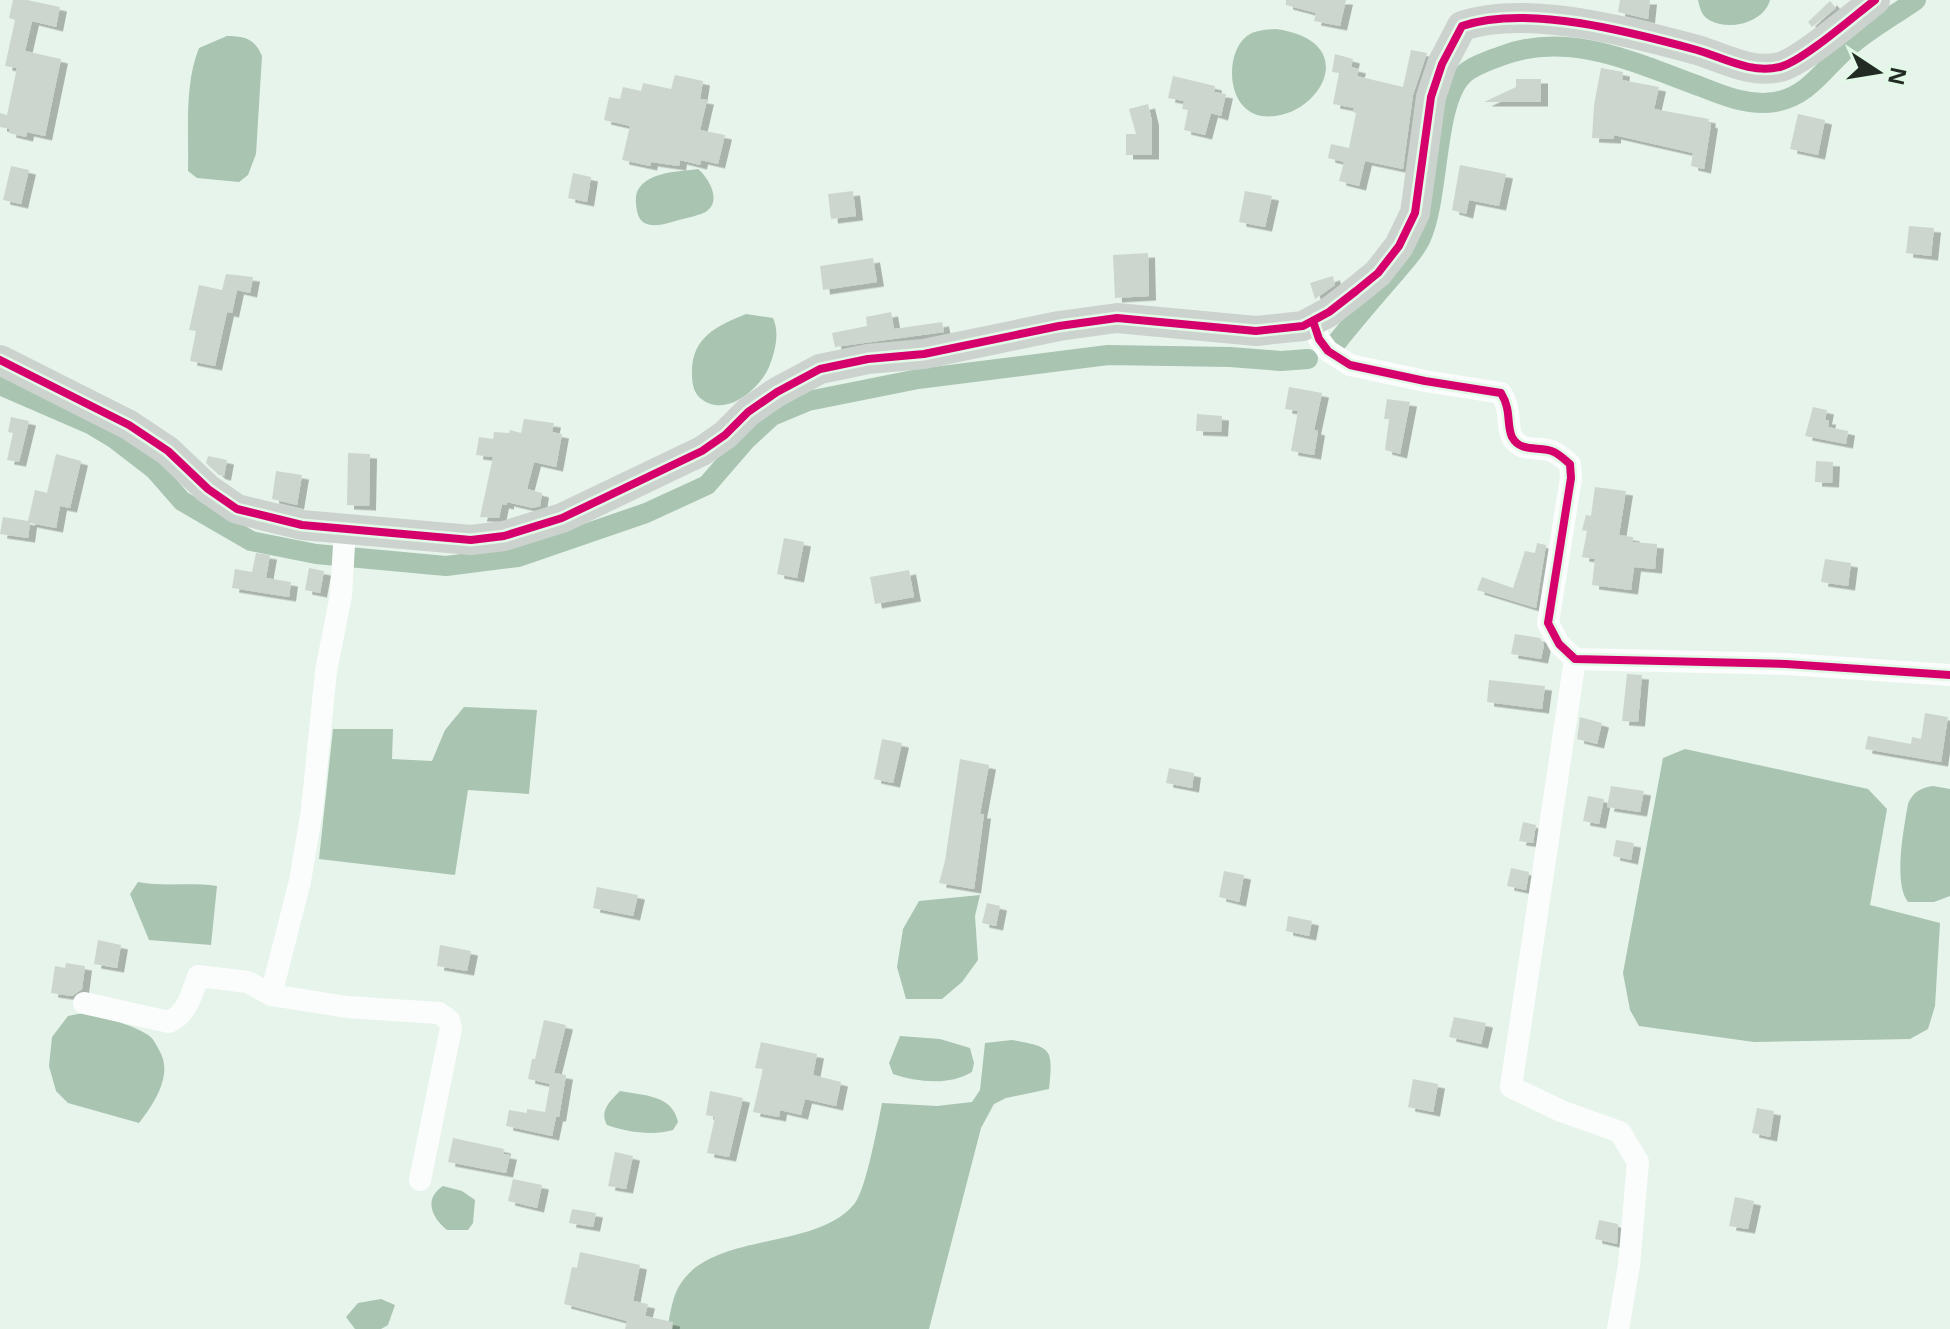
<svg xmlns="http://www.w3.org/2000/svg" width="1950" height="1329" viewBox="0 0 1950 1329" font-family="'Noto Sans',sans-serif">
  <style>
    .water { fill: #a9c4b1 }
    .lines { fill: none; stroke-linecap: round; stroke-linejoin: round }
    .canal { stroke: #a9c4b1; stroke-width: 20 }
    .building { fill: #ccd6ce; filter: url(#shadow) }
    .street { stroke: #fbfdfc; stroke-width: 22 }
    .secondary { stroke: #ccd3cf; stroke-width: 30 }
    .cycleway-casing { stroke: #e2f9e8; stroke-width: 13 }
    .cycleway { stroke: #d6006c; stroke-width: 8 }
  </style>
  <defs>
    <filter id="shadow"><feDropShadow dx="7" dy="4.5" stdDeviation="0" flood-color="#0004"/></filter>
  </defs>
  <rect width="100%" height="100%" fill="#e7f4eb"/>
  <path class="water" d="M1698 0H1770C1764 22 1731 31 1711 21 1702 17 1700 9 1698 0Z
    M1276 29C1367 42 1316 123 1262 116 1225 110 1225 52 1247 36 1255 30 1266 30 1276 29Z
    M227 36C245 36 255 39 262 56L256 154 248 175 239 182 197 178 188 171C189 131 184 85 199 48Z
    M698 169C708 177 722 200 707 211 701 215 690 217 683 219 668 223 641 234 637 211 636 205 635 198 637 192 647 171 678 172 698 169Z
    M746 314 773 318C780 333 775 352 769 367 759 390 724 420 699 397 693 391 692 381 692 374 691 338 716 326 746 314Z
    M464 707 537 710 529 794 468 790 455 875 319 859 333 729H393L392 759 432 761 445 730Z
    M1685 749 1868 789 1887 809 1870 905 1940 923 1935 1006 1928 1029 1910 1039 1754 1042 1639 1026 1630 1010 1623 973 1663 758Z
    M1933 786 1950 789V896L1934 902H1908C1893 884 1904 827 1908 804 1913 792 1920 788 1933 786Z
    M138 882C164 887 190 882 217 886L211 945 149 940 130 894Z
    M980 895 975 916 978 960 962 982 942 999H906L897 967 903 929 919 901Z
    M83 1013C104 1018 129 1023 148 1035 153 1038 156 1044 159 1050 174 1074 154 1104 139 1123L68 1103 56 1091 49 1066 52 1037 68 1016Z
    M900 1036 940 1039 970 1048 974 1063 972 1072C949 1086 917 1082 893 1074L889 1063Z
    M1012 1040C1053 1047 1053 1049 1049 1089L1006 1098 994 1104 981 1128 929 1329H667C670 1316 672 1299 678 1288 709 1230 817 1252 855 1203 866 1189 878 1124 882 1103L937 1106 972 1102 980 1090 985 1043Z
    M620 1091C644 1096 672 1094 678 1122L673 1130C653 1136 627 1132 607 1125 599 1111 610 1101 620 1091Z
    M443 1186 462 1191 475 1200 473 1223 468 1230H447C432 1218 423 1199 443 1186Z
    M381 1299 395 1305 388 1325 381 1329H355L346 1317 358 1303Z"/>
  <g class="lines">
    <path class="canal" d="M1337 342C1356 318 1376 295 1396 272 1404 262 1416 250 1421 238 1440 196 1434 103 1463 75 1472 66 1488 61 1501 56 1568 30 1636 63 1699 86 1724 96 1748 106 1775 102 1812 96 1828 61 1856 41 1875 26 1896 14 1916 0
      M0 385 90 424 115 439 154 469 182 501 251 541 316 554 446 566 518 557 646 513 707 485 746 440 772 416 808 401 918 379 1108 355 1230 357 1281 361 1308 359"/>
  </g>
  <path class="building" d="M13 0H27L60 7 56 27 32 21 25 51 61 59 45 136 27 132 26 137 9 133 10 129 0 127V113L7 115 17 68 5 66 15 20 9 18Z
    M1286 0H1346L1340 26 1314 21 1316 13 1286 5Z
    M1620 0H1650L1648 19 1618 12Z
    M1830 1 1836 8 1812 27 1808 22Z
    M1411 50 1427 53 1413 95 1403 169 1365 161 1359 186 1339 181 1344 162 1328 158 1331 144 1349 148 1356 113 1353 112 1354 108 1333 104 1339 73 1332 72 1335 54 1353 59 1351 67 1359 69 1357 76 1403 87Z
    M1601 68 1623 72 1622 80 1659 87 1654 109 1709 119 1708 123 1711 124 1704 169 1691 166 1693 153 1614 135V139L1592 138 1594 105Z
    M675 75 703 81 700 99 707 100 700 130 725 135 718 164 701 160 700 165 680 160 679 166 651 162 650 166 622 160 630 126 604 120 609 97 620 99 623 87 641 91 643 83 671 89Z
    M1173 76 1215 86 1214 92 1226 94 1221 116 1211 113 1205 135 1184 130 1188 110 1182 109 1184 101 1168 98Z
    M1516 79H1541V102H1484L1516 87Z
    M1148 104 1152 121V155H1126V134H1136L1129 109Z
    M1798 114 1825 120 1818 155 1790 149Z
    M1460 165 1506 174 1499 206 1469 200 1466 214 1452 210Z
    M11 166 29 170 21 204 3 200Z
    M573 173 591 177 587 202 568 198Z
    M853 191 856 216 831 219 828 194Z
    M1245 191 1272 196 1265 227 1239 222Z
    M1909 226 1934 228 1931 256 1906 253Z
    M1148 253 1149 296 1115 298 1113 255Z
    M873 258 877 282 823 290 820 266Z
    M226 274 253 277 250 293 237 290 232 313 227 312 215 366 190 361 196 331 189 330 199 285 222 290Z
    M1333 276 1335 285 1315 299 1310 283Z
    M891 312 894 329 942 322 944 332 835 347 832 333 867 326 866 317Z
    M1289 387 1322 393 1314 430 1318 431 1314 455 1291 451 1298 411 1285 409Z
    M1387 399 1410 402 1400 454 1385 450 1389 419H1384Z
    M1813 407 1827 410 1825 420H1829L1828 427 1848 431 1846 444 1805 436Z
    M1197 414 1222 416 1221 432 1196 431Z
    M11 417 29 421 19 462 7 460 13 433 8 432Z
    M524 419 554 423 552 432 562 434 556 467 534 462 527 489 542 493 540 506 533 508 507 502V505L502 504 499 518 480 517 493 457 476 455 479 437 493 439 494 432 509 433 510 430 521 433Z
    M348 453 370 454 369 506 347 505Z
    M56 454 81 461 70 508 60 506 56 528 30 523 28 538 0 534 3 517 28 521 35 490 47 493Z
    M208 456 227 460 224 476 219 475 206 463Z
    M1816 461 1833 462 1832 483 1815 482Z
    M276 471 302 475 297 505 272 499Z
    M1595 487 1626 491 1619 535 1633 537V542L1657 544 1655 569 1634 567 1631 590 1592 585 1595 559 1582 557 1587 531 1582 530 1586 515 1591 516Z
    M784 538 804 542 797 578 777 574Z
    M1537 543 1546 545 1536 608 1477 590 1482 577 1513 588 1525 551 1535 553Z
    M256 553 270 555 266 578 291 582 289 597 232 588 235 569 252 572Z
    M1825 559 1851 563 1848 586 1821 582Z
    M309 568 324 571 320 593 305 590Z
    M909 570 914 597 875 604 870 577Z
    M1515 634 1540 638 1544 645 1541 659 1511 654Z
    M1627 674 1642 675 1638 722 1622 721Z
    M1489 680 1545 686 1542 709 1487 702Z
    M1925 713 1948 717 1941 762 1865 749 1868 736 1911 744 1912 737 1921 739Z
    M1580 717 1602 723 1597 744 1577 739Z
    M882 739 902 743 893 783 874 779Z
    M960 759 989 765 980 814H984L974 889 939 883 945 861Z
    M1169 768 1194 773 1192 788 1166 783Z
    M1611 786 1644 791 1640 812 1607 807Z
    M1588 796 1604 799 1599 824 1583 821Z
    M1523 822 1536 825 1533 843 1519 841Z
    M1616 840 1634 843 1631 860 1613 856Z
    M1511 868 1529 872 1526 890 1507 886Z
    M1224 871 1244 875 1239 902 1219 897Z
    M597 887 638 895 633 916 593 908Z
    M987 903 1000 906 996 926 982 923Z
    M1288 916 1312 921 1309 936 1286 931Z
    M98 940 121 945 117 968 94 964Z
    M440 945 471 951 467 971 437 966Z
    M66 963 85 966 82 989 72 996 51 993 55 966 65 968Z
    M1454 1017 1486 1023 1481 1044 1449 1037Z
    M544 1020 566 1025 554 1073 566 1075 559 1117H556L552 1136 506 1126 509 1110 527 1113V1109L545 1112 550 1084 528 1079 532 1059H535Z
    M761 1042 817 1054 813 1075 841 1082 836 1106 805 1099 801 1115 780 1110 779 1117 753 1112 763 1069 755 1068Z
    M1413 1079 1438 1084 1433 1112 1408 1107Z
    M710 1091 743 1098 729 1157 707 1153 715 1117 706 1115Z
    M1757 1108 1774 1111 1770 1137 1752 1133Z
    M453 1138 504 1149 503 1154 510 1155 506 1173 448 1162Z
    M615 1152 633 1156 626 1189 608 1186Z
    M513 1179 542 1185 537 1208 508 1201Z
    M1735 1197 1754 1201 1748 1229 1729 1226Z
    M572 1209 596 1213 593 1227 569 1223Z
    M1599 1220 1618 1224 1617 1244 1595 1239Z
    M580 1252 640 1265 633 1301 648 1304 645 1316 673 1322 672 1329H625L627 1321 564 1304 572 1267 577 1268Z"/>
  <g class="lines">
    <path class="street" d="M1313 321 1319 339 1328 351 1350 365 1425 381 1501 393C1512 411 1506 424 1512 437 1521 454 1541 445 1554 452 1560 455 1565 460 1570 464L1571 478 1548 623 1559 644 1575 659 1786 664 1950 675
      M345 529 341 595 326 671 312 810 300 881 271 995 347 1007 439 1013 449 1020 451 1028 420 1180
      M1575 659 1511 1087 1561 1111 1620 1132 1638 1162 1629 1265 1618 1329
      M84 1003 169 1022C187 1014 192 994 198 976L248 982 271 995"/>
    <path class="secondary" d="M0 360 129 425 168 451 208 489 237 509 302 525 471 540 504 536 562 518 702 451 725 435 748 412 777 392 820 369 868 359 924 354 1059 326 1117 318 1256 331 1303 326 1329 312 1356 291 1378 273 1399 246 1415 213 1431 97 1442 64 1462 26C1527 4 1631 32 1697 50 1724 58 1751 74 1780 67 1803 61 1854 16 1875 0"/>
    <g class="cycleway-casing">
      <path id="cycleway" d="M1313 321 1319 339 1328 351 1350 365 1425 381 1501 393C1512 411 1506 424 1512 437 1521 454 1541 445 1554 452 1560 455 1565 460 1570 464L1571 478 1548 623 1559 644 1575 659 1786 664 1950 675
        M0 360 129 425 168 451 208 489 237 509 302 525 471 540 504 536 562 518 702 451 725 435 748 412 777 392 820 369 868 359 924 354 1059 326 1117 318 1256 331 1303 326 1329 312 1356 291 1378 273 1399 246 1415 213 1431 97 1442 64 1462 26C1527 4 1631 32 1697 50 1724 58 1751 74 1780 67 1803 61 1854 16 1875 0"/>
    </g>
    <use href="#cycleway" class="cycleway"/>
  </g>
  <g transform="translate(1878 72) rotate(102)" stroke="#e2f9e8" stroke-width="6" paint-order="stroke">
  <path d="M0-6L14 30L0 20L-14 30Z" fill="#222a24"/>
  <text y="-12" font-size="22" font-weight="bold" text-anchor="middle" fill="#222a24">N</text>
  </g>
</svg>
